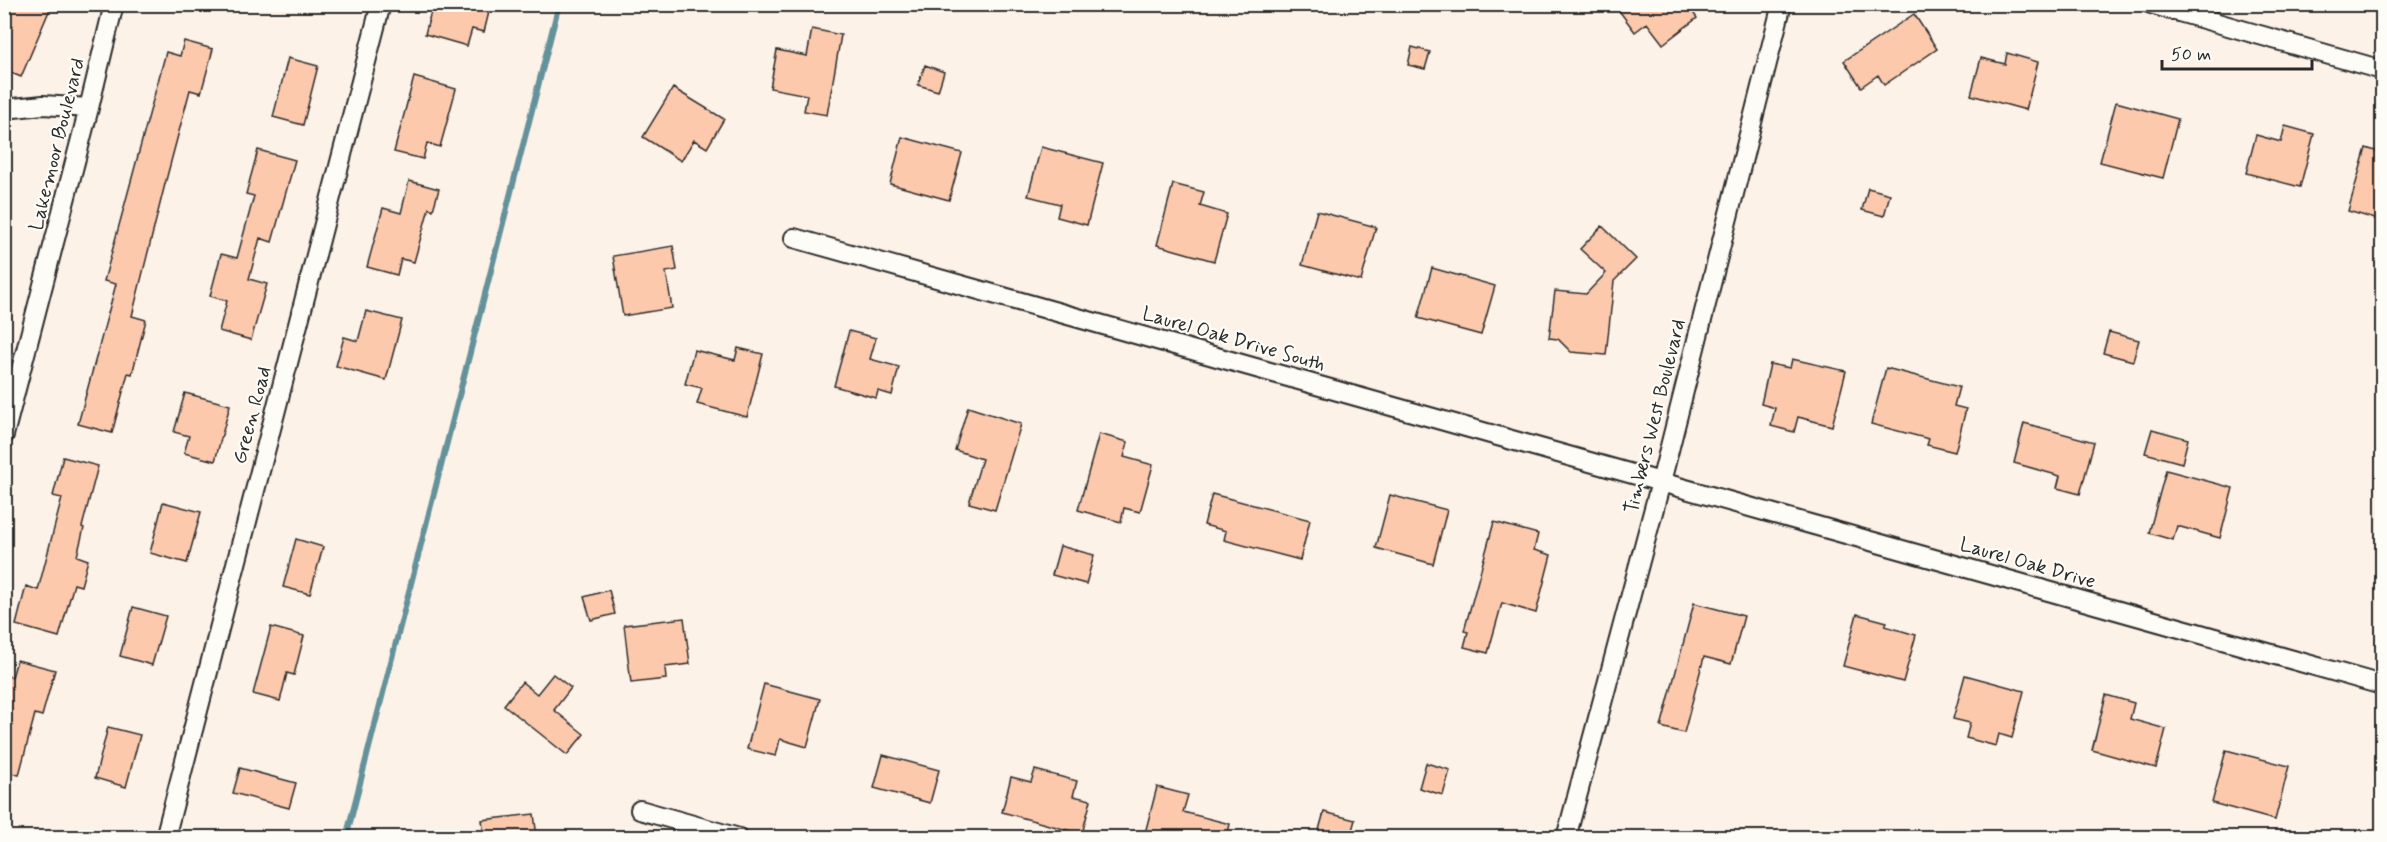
<svg xmlns="http://www.w3.org/2000/svg" width="2387" height="842" viewBox="0 0 2387 842" font-family="Mynerve,sans-serif">
  <style>
    .lines { fill: none; stroke-linecap: round; stroke-linejoin: round }
    .stream { stroke: #63929b; stroke-width: 6 }
    .building { fill: #fcc9ad; stroke: #2b2b2b; stroke-width: 1.5 }
    .minor-casing { stroke: #2b2b2b; stroke-width: 22 }
    .minor { stroke: #fdfcf7; stroke-width: 18 }
    .labels { text-anchor: middle; stroke-width: 4.5; stroke-linejoin: round; paint-order: stroke }
    .street-label { font-size: 20px; fill: #2b2b2b; stroke: #fdfcf7 }
  </style>
  <rect width="100%" height="100%" fill="#fdf2e8"/>
  <filter id="ink" filterUnits="userSpaceOnUse"><feTurbulence type="fractalNoise" baseFrequency=".0167" numOctaves="2"/><feDisplacementMap in="SourceGraphic" scale="12" xChannelSelector="R" yChannelSelector="G"/><feConvolveMatrix kernelMatrix="1 2 1 2 8 2 1 2 1" color-interpolation-filters="sRGB"/></filter>
  <g filter="url(#ink)">
    <g class="lines">
      <path class="stream" d="M346 838 559 4"/>
    </g>
    <path class="building" d="M12 4H52L21 77 4 70V22Z
      M433 4H491L484 32 472 29 467 46 425 34Z
      M1614 4H1687L1697 18 1663 44 1647 23 1635 32Z
      M1914 14 1937 49 1884 85 1878 75 1861 87 1844 61Z
      M812 29 841 35 827 115 804 111 807 95 770 88 777 50 807 56Z
      M184 41 213 49 201 93 190 90 165 184 132 316 146 320 132 374 128 373 112 433 78 424 116 284 104 281 166 52 180 56Z
      M1412 47 1430 52 1425 69 1408 65Z
      M2007 53 2038 62 2026 110 1971 95 1981 58 2005 64Z
      M288 58 318 66 303 125 273 117Z
      M925 65 944 72 938 91 918 85Z
      M414 77 456 89 440 147 427 143 423 159 394 152Z
      M673 88 724 119 707 148 694 140 681 161 643 137Z
      M2116 102 2178 119 2163 178 2100 162Z
      M2285 126 2314 134 2300 187 2246 173 2256 135 2281 142Z
      M902 137 962 153 949 200 890 184Z
      M1041 147 1103 163 1087 225 1057 217 1060 204 1028 196Z
      M2366 148 2382 153V221L2348 211Z
      M258 150 295 160 272 242 260 238 249 279 267 284 251 340 219 331 227 301 210 296 221 254 237 258 254 196 246 194Z
      M409 181 439 189 433 210 429 208 414 262 401 259 397 275 367 267 383 208 401 213Z
      M1173 184 1204 192 1200 206 1227 214 1214 261 1157 245Z
      M1868 188 1890 194 1884 216 1862 210Z
      M1317 211 1376 227 1361 281 1302 265Z
      M1602 226 1636 259 1614 281 1606 355 1571 352 1558 339 1549 338 1555 291 1586 294 1606 273 1580 249Z
      M673 246 677 270 666 272 672 308 623 316 613 256Z
      M1432 268 1495 286 1481 335 1418 318Z
      M366 311 402 320 386 380 336 366 344 337 358 341Z
      M849 331 876 338 870 359 899 367 892 395 878 391 876 398 834 386Z
      M2109 332 2139 340 2133 361 2103 353Z
      M738 348 763 354 747 417 697 404 702 388 685 384 694 350 735 360Z
      M1792 359 1846 371 1832 426 1798 417 1794 432 1771 426 1775 408 1761 404 1770 364 1790 368Z
      M1886 368 1959 387 1954 406 1966 409 1955 452 1927 445 1929 439 1871 424Z
      M185 393 230 405 215 461 184 453 189 436 174 432Z
      M968 407 1021 424 995 510 969 503 982 459 955 450Z
      M2024 423 2094 442 2080 494 2057 488 2060 476 2014 463Z
      M2152 429 2188 439 2182 463 2145 453Z
      M1099 434 1128 442 1124 457 1153 465 1140 512 1124 508 1121 522 1078 510Z
      M63 457 98 466 82 527 84 528 77 556 88 560 81 586 74 584 59 637 16 625 26 586 38 590 62 498 53 496Z
      M2166 470 2233 488 2220 538 2177 526 2173 540 2149 533Z
      M1212 494 1310 520 1300 560 1224 540 1226 531 1204 525Z
      M1390 495 1447 510 1433 564 1376 548Z
      M163 502 201 512 187 563 150 553Z
      M1494 522 1538 534 1534 550 1551 555 1536 613 1502 603 1488 653 1464 647 1468 632 1464 631Z
      M296 539 323 547 310 594 283 587Z
      M1060 546 1094 555 1086 584 1052 575Z
      M609 590 615 614 591 620 584 597Z
      M1694 603 1744 616 1731 664 1704 657 1684 733 1661 727Z
      M133 607 166 616 152 665 120 656Z
      M1857 614 1887 622 1885 626 1916 635 1903 682 1843 666Z
      M684 618 690 664 665 667 666 679 631 683 624 625Z
      M271 627 304 636 294 675 287 673 280 701 253 694Z
      M17 660 55 670 42 716 35 714 19 775 4 771V675L12 677Z
      M553 674 571 688 554 710 584 734 567 755 504 705 522 682 537 694Z
      M1965 675 2024 691 2012 738 1999 734 1996 746 1966 738 1970 723 1953 719Z
      M764 684 820 699 807 747 780 739 776 756 747 749Z
      M2106 695 2134 703 2130 719 2166 729 2156 768 2092 750Z
      M108 727 140 735 126 787 95 778Z
      M2226 750 2289 766 2275 820 2212 803Z
      M883 755 939 770 930 803 874 788Z
      M1426 763 1450 770 1443 795 1419 788Z
      M240 768 296 783 289 808 233 793Z
      M1035 770 1077 781 1073 796 1091 800 1082 834 1002 812 1011 777 1031 782Z
      M1157 787 1188 795 1183 812 1230 824 1227 837H1144Z
      M1324 812 1355 820 1350 837H1317Z
      M534 814 537 837H484L482 820Z"/>
    <g class="lines">
      <g class="minor-casing">
        <path id="minor" d="M2151 4 2382 70
          M4 109 43 105 89 108
          M794 238 2382 685
          M4 435 89 108 114 4
          M640 810 739 838
          M165 838 381 4
          M1566 838 1661 482 1782 4"/>
      </g>
      <use href="#minor" class="minor"/>
    </g>
  </g>
  <g class="labels">
    <g class="street-label">
      <text transform="translate(56 144) rotate(-76)" y="7">Lakemoor Boulevard</text>
      <text transform="translate(1234 338) rotate(16)" y="7">Laurel Oak Drive South</text>
      <text transform="translate(251 415) rotate(-75)" y="7">Green Road</text>
      <text transform="translate(1654 416) rotate(-76)" y="7">Timbers West Boulevard</text>
      <text transform="translate(2028 562) rotate(16)" y="7">Laurel Oak Drive</text>
    </g>
  </g>
  <rect width="2387" height="842" fill="none" stroke="#fdfcf7" stroke-width="24"/>
  <rect x="12" y="12" width="2363" height="818" fill="none" stroke="#2b2b2b" stroke-width="2" filter="url(#ink)"/>
  <path d="M2162 60v9h150v-9" fill="none" stroke="#2b2b2b" stroke-width="3"/>
  <text x="2171" y="60" font-size="18" fill="#2b2b2b" stroke="#fdfcf7" stroke-width="4.5" paint-order="stroke">50 m</text>
</svg>
